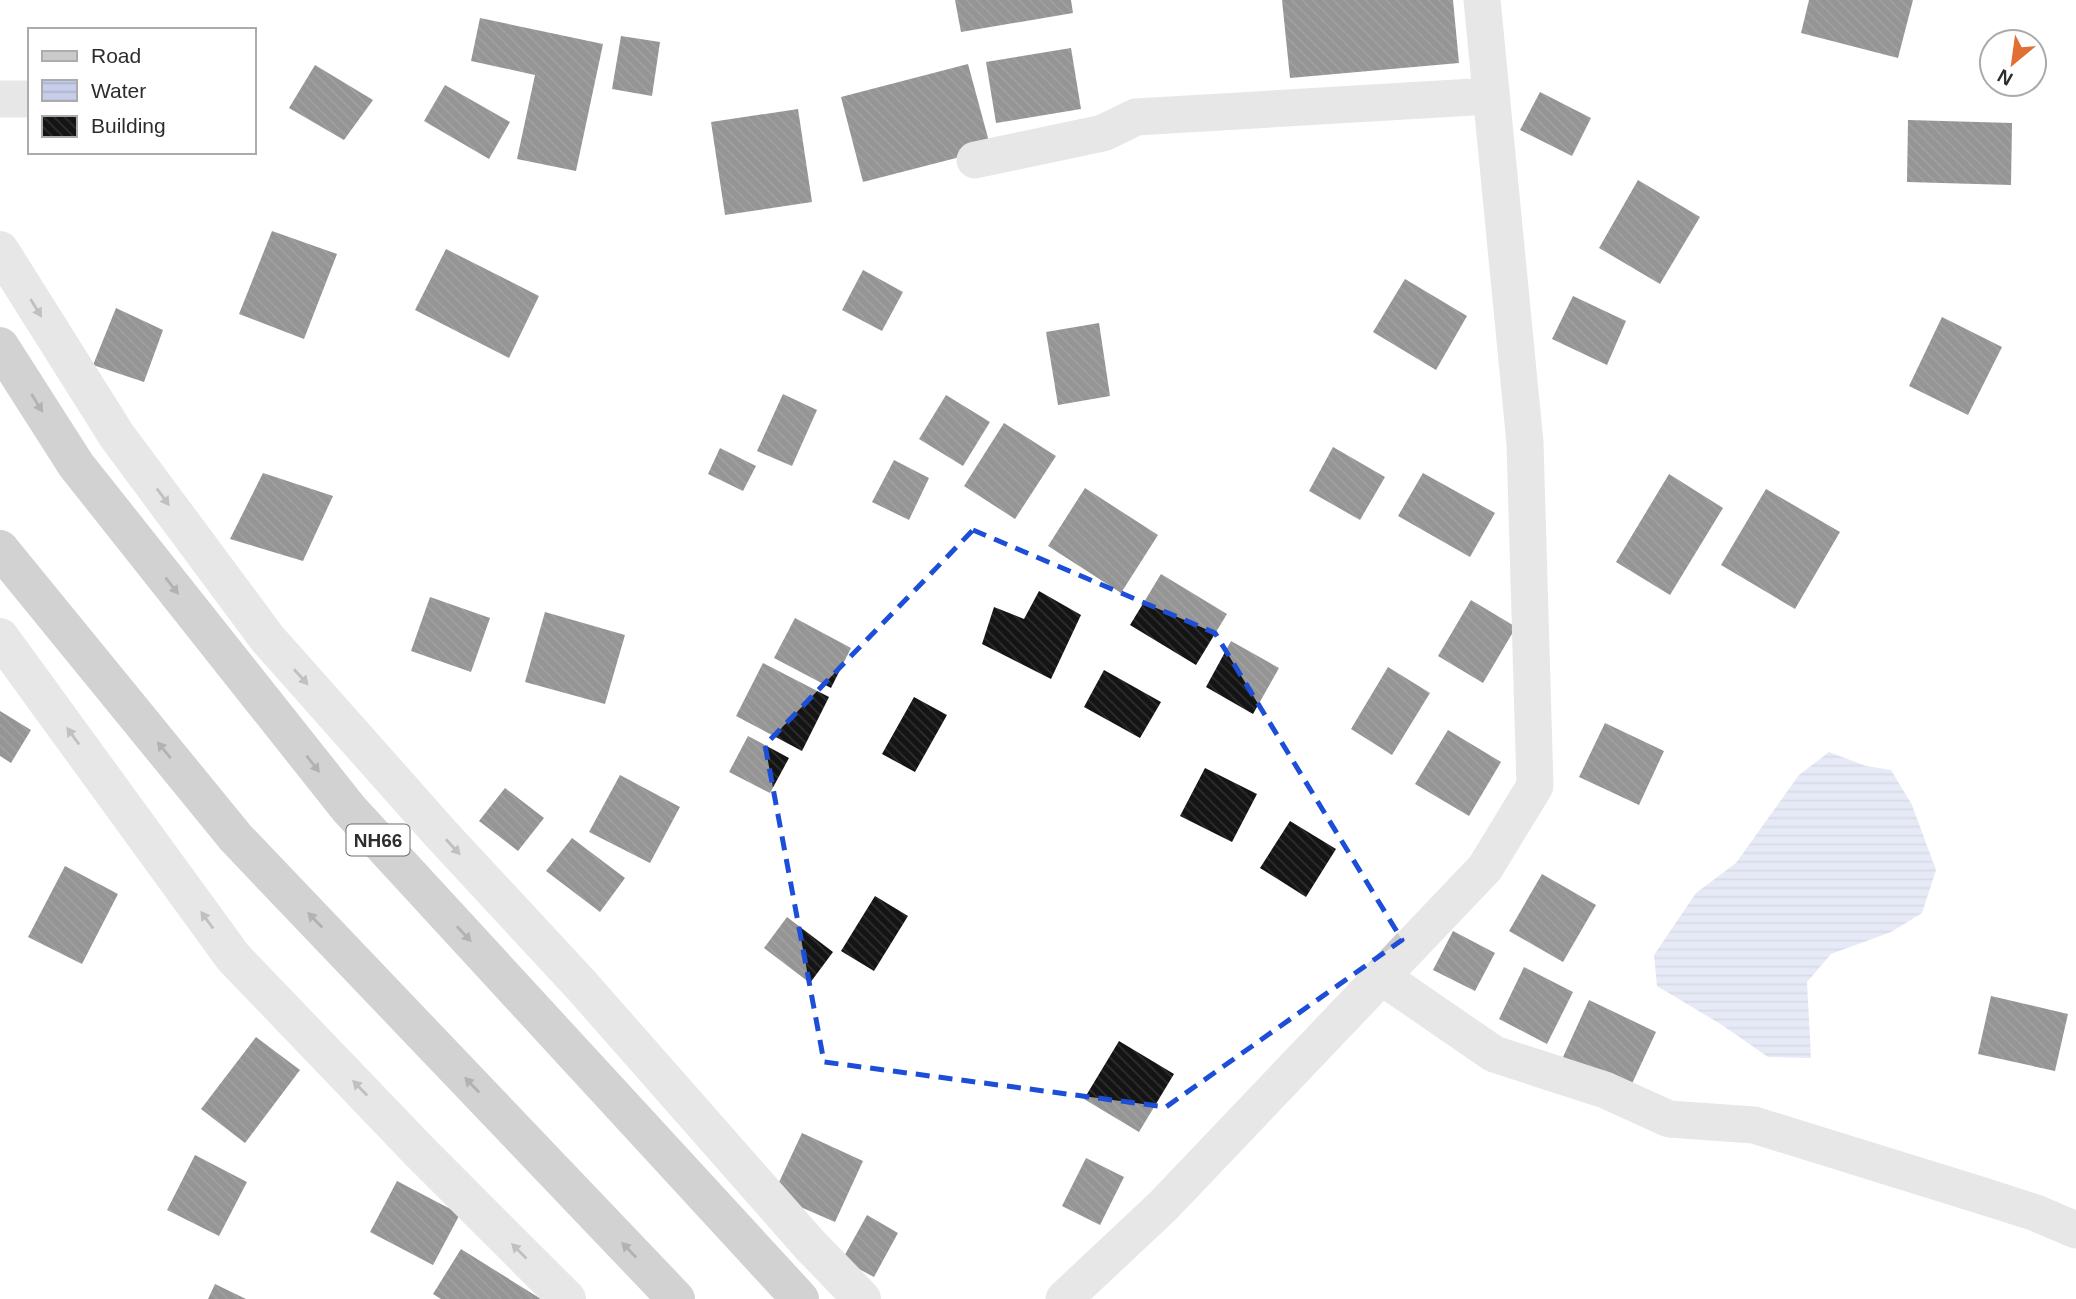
<svg xmlns="http://www.w3.org/2000/svg" width="2076" height="1299" viewBox="0 0 2076 1299" font-family="Arial,sans-serif">
  <style>
    .water { fill: url(#water-rules) }
    .building { fill: url(#building-back-hatch) }
    .lines { fill: none; stroke-linecap: round; stroke-linejoin: round }
    .minor { stroke: #cacaca; stroke-width: 37 }
    .tertiary { stroke: #cacaca; stroke-width: 38 }
    .trunk { stroke: #9c9c9c; stroke-width: 38 }
    .oneway { fill: #747474 }
    .oneway2 { fill: #545454 }
    .marked { fill: none; stroke: #1d4ed8; stroke-width: 5; stroke-dasharray: 14 9; stroke-linejoin: round }
    .labels { text-anchor: middle; stroke-width: 7; stroke-linejoin: round; paint-order: stroke }
    .shield { fill: #fff; stroke: #6c6c6c; stroke-width: 2 }
    .shield-label { font-size: 19px; font-weight: bold; fill: #2d2d2d }
  </style>
  <defs>
    <pattern id="water-rules" width="6" height="5" patternUnits="userSpaceOnUse" patternTransform="scale(1.75)"><rect width="6" height="5" fill="#c7ceea"/><path d="M0 2.5h6" fill="none" stroke="#abb1c9"/></pattern>
    <pattern id="building-back-hatch" width="6" height="6" patternUnits="userSpaceOnUse" patternTransform="scale(1.75)"><rect width="6" height="6" fill="#141414"/><path d="M-1 5l2 2M0 0l6 6M5-1l2 2" fill="none" stroke="#2e2e2e"/></pattern>
  </defs>
  <rect width="100%" height="100%" fill="#fff"/>
  <path class="water" d="M1829 752 1866 766 1891 770 1912 805 1936 870 1922 913 1891 932 1831 954 1807 982 1811 1058 1768 1057 1722 1025 1657 986 1654 955 1696 893 1736 863 1799 775Z"/>
  <path class="building" d="M955 0H1071L1073 13 961 32Z
    M1282 0H1453L1459 63 1290 78Z
    M1809 0H1913L1898 58 1801 33Z
    M480 18 603 44 576 171 517 159 535 75 471 61Z
    M621 36 660 42 652 96 612 89Z
    M1071 48 1081 109 996 123 986 62Z
    M968 64 991 149 863 182 841 97Z
    M315 65 373 100 344 140 289 108Z
    M445 85 510 122 489 159 424 121Z
    M1540 92 1591 118 1572 156 1520 130Z
    M798 109 812 202 725 215 711 122Z
    M1908 120 2012 123 2011 185 1907 182Z
    M1638 180 1700 217 1660 284 1599 248Z
    M272 231 337 254 304 339 239 314Z
    M446 249 539 296 509 358 415 310Z
    M863 270 903 292 882 331 842 310Z
    M1405 279 1467 316 1436 370 1373 332Z
    M1573 296 1626 321 1607 365 1552 339Z
    M116 308 163 330 144 382 93 365Z
    M1942 317 2002 347 1968 415 1909 386Z
    M1099 323 1110 396 1058 405 1046 332Z
    M783 394 817 410 792 466 757 451Z
    M946 395 990 422 963 466 919 439Z
    M1004 423 1056 456 1015 519 964 486Z
    M1333 447 1385 477 1360 520 1309 491Z
    M720 448 756 466 743 491 708 474Z
    M894 460 929 478 909 520 872 502Z
    M263 473 333 496 303 561 230 539Z
    M1423 473 1495 513 1470 557 1398 516Z
    M1669 474 1723 508 1670 595 1616 562Z
    M1085 488 1158 535 1121 593 1048 546Z
    M1766 489 1840 532 1795 609 1721 565Z
    M1161 574 1227 614 1196 665 1130 625Z
    M1039 591 1081 615 1051 679 982 644 994 607 1024 619Z
    M430 597 490 618 471 672 411 651Z
    M1471 600 1516 627 1483 683 1438 656Z
    M545 612 625 635 605 704 525 682Z
    M795 618 851 648 831 688 774 658Z
    M1231 641 1279 668 1253 714 1206 687Z
    M763 663 829 697 802 751 736 716Z
    M1388 667 1430 693 1392 755 1351 729Z
    M1104 670 1161 702 1140 738 1084 707Z
    M914 697 947 715 915 772 882 754Z
    M0 711 31 730 11 763 0 756Z
    M1605 723 1664 751 1639 805 1579 777Z
    M1448 730 1501 762 1469 816 1415 784Z
    M748 736 789 758 770 793 729 772Z
    M1205 768 1257 794 1232 842 1180 816Z
    M620 775 680 807 650 863 589 832Z
    M505 788 544 818 518 851 479 821Z
    M1290 821 1336 849 1306 897 1260 868Z
    M572 838 625 878 600 912 546 871Z
    M65 866 118 894 82 964 28 937Z
    M1542 874 1596 905 1563 962 1509 931Z
    M875 896 908 916 874 971 841 951Z
    M787 917 833 952 810 983 764 948Z
    M1453 931 1495 953 1475 991 1433 970Z
    M1524 967 1573 992 1547 1044 1499 1019Z
    M1991 996 2068 1014 2055 1071 1978 1054Z
    M1589 1000 1656 1032 1630 1088 1563 1057Z
    M256 1037 300 1070 245 1143 201 1109Z
    M1119 1041 1174 1074 1139 1132 1084 1099Z
    M802 1133 863 1161 835 1222 773 1195Z
    M195 1155 247 1182 219 1236 167 1210Z
    M1086 1158 1124 1177 1100 1225 1062 1206Z
    M397 1181 460 1214 433 1265 370 1232Z
    M867 1215 898 1233 874 1277 842 1260Z
    M461 1249 541 1299H441L433 1294Z
    M215 1284 246 1299H208Z"/>
  <g class="lines">
    <path class="minor" d="M0 99H30
      M975 160 1103 133 1136 117 1490 96
      M1382 977 1494 1054 1605 1090 1669 1119 1754 1125 1983 1196 2036 1213 2076 1230
      M1064 1299 1163 1206 1485 868 1535 786 1525 443 1482 0"/>
    <path class="tertiary" d="M0 250 117 436 267 638 441 834 582 986 809 1244 862 1299
      M0 637 233 957 420 1152 567 1299"/>
    <path class="trunk" d="M0 346 76 465 349 809 800 1299
      M0 549 236 838 676 1299"/>
  </g>
  <defs><path id="oneway-solid" d="M-6-.8H1V-3.2L6.5 0L1 3.2V.8H-6Z" transform="scale(1.75)"/></defs>
  <g class="oneway">
    <use href="#oneway-solid" transform="translate(36 308) rotate(58)"/>
    <use href="#oneway-solid" transform="translate(163 497) rotate(54)"/>
    <use href="#oneway-solid" transform="translate(301 677) rotate(48)"/>
    <use href="#oneway-solid" transform="translate(73 736) rotate(-126)"/>
    <use href="#oneway-solid" transform="translate(453 847) rotate(47)"/>
    <use href="#oneway-solid" transform="translate(207 920) rotate(-126)"/>
    <use href="#oneway-solid" transform="translate(360 1088) rotate(-134)"/>
    <use href="#oneway-solid" transform="translate(519 1251) rotate(-135)"/>
  </g>
  <g class="oneway2">
    <use href="#oneway-solid" transform="translate(37 403) rotate(58)"/>
    <use href="#oneway-solid" transform="translate(172 586) rotate(52)"/>
    <use href="#oneway-solid" transform="translate(164 750) rotate(-129)"/>
    <use href="#oneway-solid" transform="translate(313 764) rotate(52)"/>
    <use href="#oneway-solid" transform="translate(315 920) rotate(-134)"/>
    <use href="#oneway-solid" transform="translate(464 934) rotate(47)"/>
    <use href="#oneway-solid" transform="translate(472 1085) rotate(-134)"/>
    <use href="#oneway-solid" transform="translate(629 1250) rotate(-134)"/>
  </g>
  <path d="M0 0H2076V1299H0ZM973 530 1215 633 1402 940 1166 1107 824 1062 765 745Z" fill="#fff" fill-opacity=".55" fill-rule="evenodd"/>
  <path class="marked" d="M973 530 1215 633 1402 940 1166 1107 824 1062 765 745Z"/>
  <g class="labels">
    <rect class="shield" x="346.5" y="824.5" width="63" height="31" rx="5"/>
    <g class="shield-label">
      <text x="378" y="847">NH66</text>
    </g>
  </g>
  <rect x="28" y="28" width="228" height="126" fill="#ffffff" stroke="#ababab" stroke-width="2"/>
  <rect x="42" y="51" width="35" height="10" fill="#cacaca" stroke="#ababab" stroke-width="2"/>
  <text x="91" y="63" font-size="21" fill="#2d2d2d">Road</text>
  <rect x="42" y="80" width="35" height="21" fill="url(#water-rules)" stroke="#ababab" stroke-width="2"/>
  <text x="91" y="98" font-size="21" fill="#2d2d2d">Water</text>
  <rect x="42" y="116" width="35" height="21" fill="url(#building-back-hatch)" stroke="#ababab" stroke-width="2"/>
  <text x="91" y="133" font-size="21" fill="#2d2d2d">Building</text>
  <g transform="translate(2013 63) rotate(209)"><circle r="33" fill="#ffffff" stroke="#ababab" stroke-width="2"/>
  <path d="M0-5L12 26L0 18L-12 26Z" fill="#e16e32"/>
  <text y="-10" font-size="19" font-weight="bold" text-anchor="middle" fill="#2d2d2d">N</text>
  </g>
</svg>
